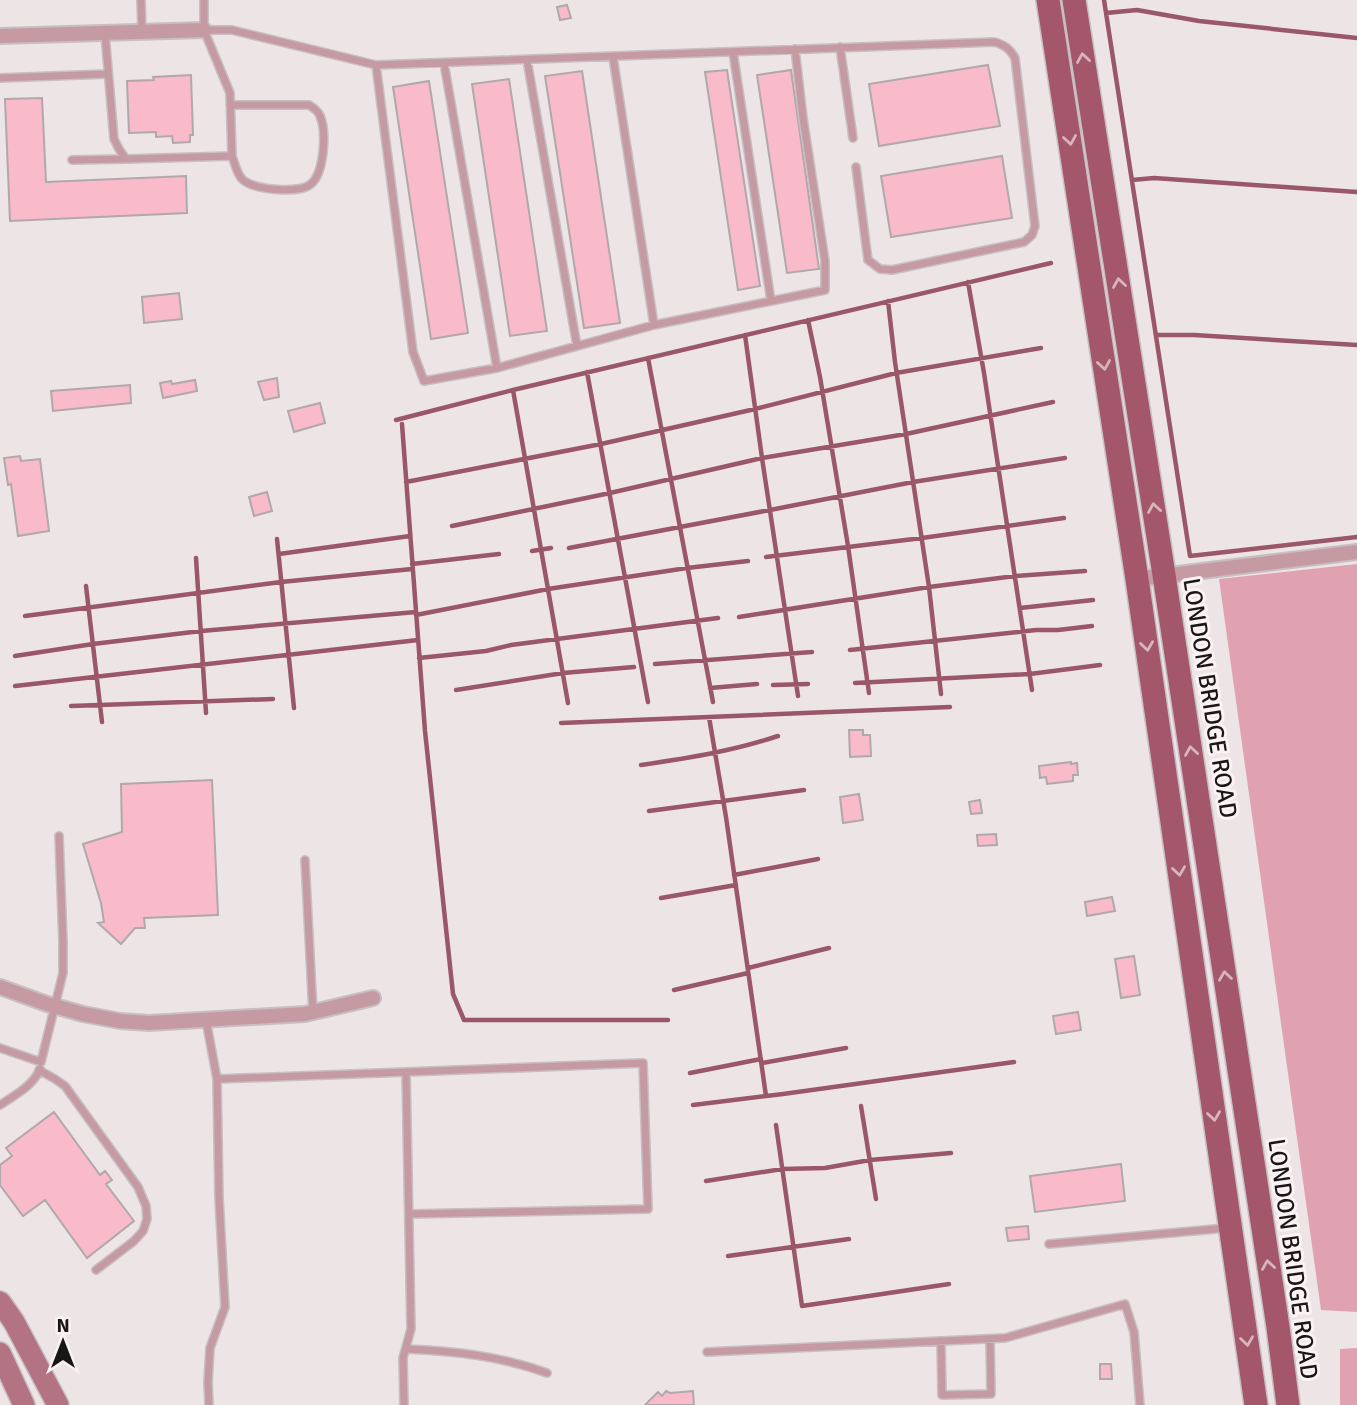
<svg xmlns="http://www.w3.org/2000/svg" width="1357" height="1405" viewBox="0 0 1357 1405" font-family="Signika,sans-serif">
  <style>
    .green { fill: #e0a1b0 }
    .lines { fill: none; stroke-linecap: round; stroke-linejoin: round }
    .stream { stroke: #9a5769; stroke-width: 4.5 }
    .building { fill: #f9bbc9; stroke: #b0a8aa; stroke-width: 2 }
    .lane-casing { stroke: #c7bfc1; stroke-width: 10 }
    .street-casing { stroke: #c7bfc1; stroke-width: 18 }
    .secondary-casing { stroke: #c7bfc1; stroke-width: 24 }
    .primary-casing { stroke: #c7bfc1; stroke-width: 26 }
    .lane { stroke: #c69aa3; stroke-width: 7 }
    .street { stroke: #c69aa3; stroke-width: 14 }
    .secondary { stroke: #b37383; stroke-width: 21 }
    .primary { stroke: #a4576b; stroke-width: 23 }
    .oneway { stroke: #d8b4bd }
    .labels { text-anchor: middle; stroke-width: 6; stroke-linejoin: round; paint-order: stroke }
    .street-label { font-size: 24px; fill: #191617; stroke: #faf2f3 }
  </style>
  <rect width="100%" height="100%" fill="#ede4e6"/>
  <path class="green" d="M1357 564V1312L1321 1310 1219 579Z
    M1357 1348V1405H1340V1349Z"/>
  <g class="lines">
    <path class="stream" d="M1104 0 1190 556 1357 537
      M1106 13 1137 10 1199 21 1357 38
      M1132 180 1154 178 1357 192
      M968 282 984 373 1032 690
      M888 301 895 362 929 587 941 694
      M808 320 820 377 848 546 869 693
      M745 335 762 458 798 696
      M1156 335H1194L1357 345
      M648 358 713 702
      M587 372 648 702
      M513 390 1051 263
      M396 420 513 390 568 703
      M402 424 425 731 453 994 464 1020H668
      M406 482 601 444 755 409 896 373 1041 348
      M452 526 610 493 762 458 906 434 1053 402
      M277 539 294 708
      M569 548 770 510 913 482 1065 458
      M532 551 551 548
      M279 554 410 536
      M766 557 922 538 1064 518
      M196 558 206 713
      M412 564 499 554
      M86 586 102 722
      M1020 608 1093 600
      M416 615 548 589 687 568 748 561
      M25 616 281 582 412 569
      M739 617 929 587 1015 576 1085 571
      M850 650 1036 630H1058L1092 626
      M15 656 93 644 201 631 416 612
      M419 658 486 651 511 645 718 618
      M655 664 812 652
      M855 683 1030 674 1100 665
      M773 685 808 684
      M15 686 418 640
      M710 688 757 684
      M456 690 563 673 634 667
      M71 706 273 699
      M709 717 726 817 766 1096
      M561 723 950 707
      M641 765C689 758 733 751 778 736
      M649 811 804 790
      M734 875 818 859
      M661 898 736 885
      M748 968 829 948
      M674 990 748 973
      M762 1063 846 1048
      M690 1073 761 1059
      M693 1105 783 1094 1014 1062
      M861 1106 876 1199
      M776 1125 802 1306 949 1284
      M706 1181 782 1169 825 1168 870 1160 951 1153
      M728 1256 849 1239"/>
  </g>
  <path class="building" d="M567 5 571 18 560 20 557 7Z
    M988 65 1000 126 879 146 869 84Z
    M727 70 760 286 738 290 705 72Z
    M791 70 819 269 787 273 757 75Z
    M582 71 620 323 584 328 545 76Z
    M191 75 193 135H190V142L173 143 172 136 156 137V132L129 133 127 81 154 80 153 77Z
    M509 79 547 331 510 336 472 84Z
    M429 81 468 333 431 339 393 87Z
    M42 98 46 182 186 176 187 213 10 221 5 99Z
    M1002 156 1012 218 891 237 881 176Z
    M179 293 182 319 144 323 142 297Z
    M277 378 279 397 264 400 258 382Z
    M195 380 197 391 163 398 160 383 171 381 172 384Z
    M130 385 131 403 53 411 51 391Z
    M320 403 325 423 294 432 288 411Z
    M20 456 21 461 40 459 49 531 18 536 11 484 8 485 4 458Z
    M267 492 272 511 254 516 249 497Z
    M849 730H863V735H870L871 756 850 757Z
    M1071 762V764L1077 763 1078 775H1073V781L1047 784 1046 777 1040 778 1039 766Z
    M212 780 218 915 144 918 145 928H135L121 944 98 923 104 922 101 903 83 844 122 832 121 784Z
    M859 794 863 820 843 823 840 797Z
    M980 800 982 813 971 814 969 802Z
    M996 834 997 845 978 846 977 835Z
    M1112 897 1115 911 1087 916 1085 902Z
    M1134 956 1140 995 1121 998 1115 959Z
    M1078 1012 1081 1030 1056 1034 1053 1016Z
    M54 1112 100 1175 105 1171 112 1180 106 1184 134 1221 87 1258 45 1200 23 1216 0 1185V1165L12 1156 6 1148Z
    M1121 1164 1125 1201 1035 1212 1030 1176Z
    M1028 1226 1029 1239 1008 1241 1006 1228Z
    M1100 1364H1111L1112 1379H1100Z
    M666 1391 670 1393 693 1391 694 1405H645L658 1392 662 1396Z"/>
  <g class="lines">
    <g class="lane-casing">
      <path id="lane" d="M141 0 142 32
        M204 30H232L376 65 994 42C1005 45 1010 49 1015 58L1035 226 1032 235 1024 242 892 270 880 269 868 260 856 167
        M840 47 853 138
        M733 52 771 301
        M613 57 654 325
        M527 60 577 346
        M444 63 497 368
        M376 65 413 352 424 381 497 368 654 325 825 290V261L803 118 795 49
        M0 78 107 74
        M230 105H309C314 108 318 111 320 116 327 132 324 173 311 184 300 194 255 190 243 180 237 175 235 164 232 156
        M126 159 232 156 230 93 204 30V0
        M72 160 126 159 119 149 114 139 105 34
        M305 860 313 1013
        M206 1020 217 1079 406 1072 411 1329 403 1358 404 1405
        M0 1048 41 1062 63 973V942L59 836
        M39 1070 55 1079 65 1086 138 1187 146 1206 147 1219 143 1231 134 1241 96 1270
        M406 1072 643 1063 648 1209 409 1214
        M0 1105C15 1095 33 1086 40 1069
        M1049 1244 1226 1228
        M941 1341 942 1395 991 1394 990 1339
        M406 1349C454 1351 501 1356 547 1373
        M707 1352 1005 1338 1125 1304 1134 1332 1140 1405
        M209 1405 208 1382 210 1348 225 1307 219 1198 217 1079"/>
    </g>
    <g class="street-casing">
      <path id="street" d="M0 36 204 30
        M1137 579 1357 552
        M0 987 47 1004 83 1014 120 1021 149 1023 305 1014 373 998"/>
    </g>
    <g class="secondary-casing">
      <path id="secondary" d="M0 1302 14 1322 58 1405
        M0 1353 24 1405"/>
    </g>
    <g class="primary-casing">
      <path id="primary" d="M1048 0 1137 579 1256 1405
        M1074 0 1164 575 1278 1327 1288 1405"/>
    </g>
    <use href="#lane" class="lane"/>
    <use href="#street" class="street"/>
    <use href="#secondary" class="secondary"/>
    <use href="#primary" class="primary"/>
  </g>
  <defs><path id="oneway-chevron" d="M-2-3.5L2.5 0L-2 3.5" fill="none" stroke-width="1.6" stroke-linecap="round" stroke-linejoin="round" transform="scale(1.75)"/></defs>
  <g class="oneway">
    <use href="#oneway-chevron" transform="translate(1083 58) rotate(-99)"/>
    <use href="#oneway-chevron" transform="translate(1070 140) rotate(81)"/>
    <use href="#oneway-chevron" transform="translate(1119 283) rotate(-99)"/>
    <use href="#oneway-chevron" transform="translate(1104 365) rotate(81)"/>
    <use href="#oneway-chevron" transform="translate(1154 508) rotate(-99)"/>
    <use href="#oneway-chevron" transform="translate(1147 646) rotate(82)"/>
    <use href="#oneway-chevron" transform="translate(1191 751) rotate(-99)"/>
    <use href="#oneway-chevron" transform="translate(1179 871) rotate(82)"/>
    <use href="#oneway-chevron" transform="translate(1225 976) rotate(-98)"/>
    <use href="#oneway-chevron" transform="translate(1214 1116) rotate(82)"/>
    <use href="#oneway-chevron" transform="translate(1268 1265) rotate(-99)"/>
    <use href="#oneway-chevron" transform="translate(1247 1341) rotate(82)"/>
  </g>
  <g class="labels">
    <g class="street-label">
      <text transform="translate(1210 698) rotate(81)" y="8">LONDON BRIDGE ROAD</text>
      <text transform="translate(1293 1259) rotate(82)" y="8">LONDON BRIDGE ROAD</text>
    </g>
  </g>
  <g transform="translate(63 1342)" stroke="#faf2f3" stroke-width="5" paint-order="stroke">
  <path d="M0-5L12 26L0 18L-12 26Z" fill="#191617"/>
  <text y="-10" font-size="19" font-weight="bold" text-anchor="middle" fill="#191617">N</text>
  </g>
</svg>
